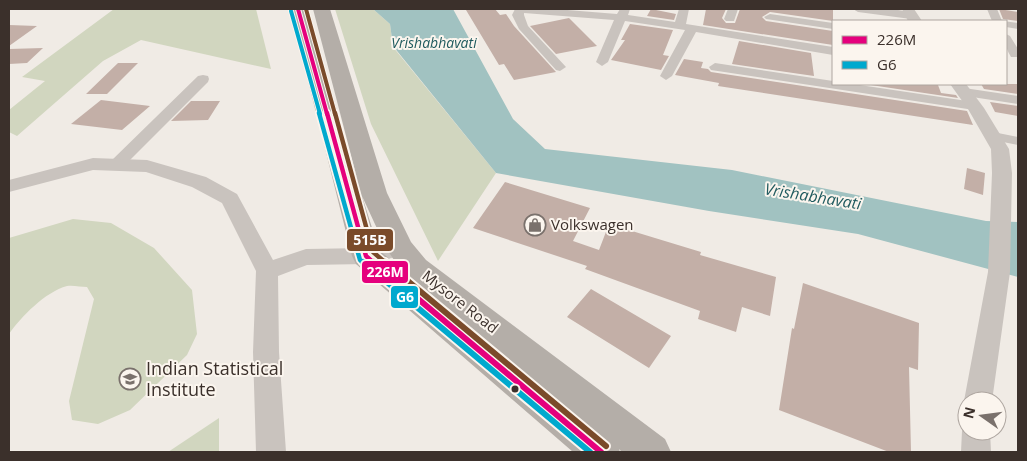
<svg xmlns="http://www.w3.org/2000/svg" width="1027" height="461" viewBox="0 0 1027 461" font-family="'Open Sans',sans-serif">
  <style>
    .green { fill: #d1d6bf }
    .water { fill: #a1c2c1 }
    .building { fill: #c3afa7 }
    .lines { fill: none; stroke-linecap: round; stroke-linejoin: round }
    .minor { fill: #c9c3be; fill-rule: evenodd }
    .tertiary { fill: #c9c3be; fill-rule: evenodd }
    .trunk { fill: #b4aea8; fill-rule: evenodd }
    .bus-1-far2-casing { stroke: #fbf5ee; stroke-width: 6 }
    .bus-1-far1-casing { stroke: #fbf5ee; stroke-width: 8 }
    .bus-1-casing { stroke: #fbf5ee; stroke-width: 10 }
    .bus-2-far2-casing { stroke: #fbf5ee; stroke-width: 6 }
    .bus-2-far1-casing { stroke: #fbf5ee; stroke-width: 8 }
    .bus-2-casing { stroke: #fbf5ee; stroke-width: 10 }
    .bus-3-far2-casing { stroke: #fbf5ee; stroke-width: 6 }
    .bus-3-far1-casing { stroke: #fbf5ee; stroke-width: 8 }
    .bus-3-casing { stroke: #fbf5ee; stroke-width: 10 }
    .bus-1-far2 { stroke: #e5007d; stroke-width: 4 }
    .bus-1-far1 { stroke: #e5007d; stroke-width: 4.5 }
    .bus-1 { stroke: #e5007d; stroke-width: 6 }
    .bus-2-far2 { stroke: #00a9ce; stroke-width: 4 }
    .bus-2-far1 { stroke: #00a9ce; stroke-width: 4.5 }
    .bus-2 { stroke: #00a9ce; stroke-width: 6 }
    .bus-3-far2 { stroke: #7a4b2a; stroke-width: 4 }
    .bus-3-far1 { stroke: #7a4b2a; stroke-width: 4.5 }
    .bus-3 { stroke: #7a4b2a; stroke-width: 6 }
    .bus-dot { fill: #3b302b; stroke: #fbf5ee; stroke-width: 2 }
    .labels { text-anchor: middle; stroke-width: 4; stroke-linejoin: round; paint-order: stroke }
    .far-water-label { font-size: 14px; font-style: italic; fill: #1f5a5e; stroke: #fbf5ee }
    .poi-label { font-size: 15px; fill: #3b302b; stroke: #fbf5ee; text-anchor: start }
    .street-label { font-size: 15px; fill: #3b302b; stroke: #fbf5ee }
    .water-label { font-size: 16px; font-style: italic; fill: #1f5a5e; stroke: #fbf5ee }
    .near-poi-label { font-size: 18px; fill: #3b302b; stroke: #fbf5ee; text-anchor: start }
    .line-badge { stroke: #fbf5ee; stroke-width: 2 }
    .badge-label { font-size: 14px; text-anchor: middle; font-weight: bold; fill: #fff }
  </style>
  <rect width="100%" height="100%" fill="#f0ebe5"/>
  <path class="green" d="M114 9H256L271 69 141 40 103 61 17 136 9 132V110L45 81 22 77Z
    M335 9H373L390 24 393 47 496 173 438 261 371 124Z
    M73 219 111 223 154 248 192 290 197 334 187 355 130 410 98 424 72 420 69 401 94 299 87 287C81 287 73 285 67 286 45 292 21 317 9 334V238Z
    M219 418V452H168Z"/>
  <path class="water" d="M373 9H453L513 119 545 149 732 170 986 221 1018 222V277L858 234 709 211 496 173 393 46 390 24Z"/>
  <path class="building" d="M495 9 500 15 506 14 514 26 556 72 514 80 504 64 499 65 466 10Z
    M651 9 676 14 674 20 647 16Z
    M706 9H726L722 18 726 23H735L740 9H833V21L770 12 762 17 766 21 833 31V45L703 25Z
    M999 9 1018 12V21L1003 19Z
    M569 18 597 46 556 54 530 26Z
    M630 24 673 30 663 55 669 56 661 70 611 60 625 40H621Z
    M9 25 37 26 9 46Z
    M739 41 811 53 814 76 732 64Z
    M43 48 27 63 9 64V49Z
    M684 59 703 62 701 68 708 69 711 72 967 111 973 125 718 86 719 83 675 75Z
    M118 63H138L107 94H86Z
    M864 84 938 85 941 93 956 95 958 98Z
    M981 84H1018V94L984 89Z
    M101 100 150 106 122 130 71 124Z
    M191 101H220L208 120 171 121Z
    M990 102 1018 106V116L995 112Z
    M967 168 985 173 983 195 964 189Z
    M505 182 590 208 573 241 599 250 609 224 701 252 700 255 776 277 770 316 742 307 736 332 698 319 700 311 585 269 587 266 473 228Z
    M803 283 919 323 918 370 909 367 911 452H889L779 410 792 328 794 329Z
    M591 289 671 336 649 368 567 317Z"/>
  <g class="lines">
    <path class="minor" d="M515 9H555L617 14 620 9H630L628 15 675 22 679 9H689L686 24 833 47V55L696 32 672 76 666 80 660 76 685 30 625 21 608 62 602 66 596 62 614 20 524 13V15L528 26 566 67 560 71 556 70 519 29 512 15Z
      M728 9H738L734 21H726L724 19Z
      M853 9C867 9 907 7 917 16L911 19 858 12Z
      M987 9H997L1002 21H992Z
      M770 14 833 23V29L766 19 764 17Z
      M1003 21 1018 23V29L1006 27V21Z
      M1006 34 1010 36 1018 49V57H1011C1006 49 1005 43 1006 34Z
      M715 63 833 81V84H853L974 102 981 106 974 110 711 70 709 67Z
      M203 75 208 76 209 79 208 82 121 169H111L108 165 111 161 198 76Z
      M964 88 1018 96V104L959 95 957 92Z
      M993 132 1018 137V145L988 139 986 136 988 133Z"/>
    <path class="tertiary" d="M902 9H914L922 21H908Z
      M950 84H966L984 108 1009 149 1012 173 1010 272 992 401H967V407L964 401 988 272 992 173 991 149 968 109Z
      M93 158 147 160 206 177 237 194 273 260 306 249 366 248 400 240 408 242 411 248 408 254 366 264 307 265 278 276 279 352 286 452H256L253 352 256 271 222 203 192 187 146 172 93 170 9 192V180Z
      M966 421 967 431H990L991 452H961L962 431Z"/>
    <path class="trunk" d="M290 9H307L358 182 313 9H330L387 193 411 242 426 260 665 439 671 452H622L619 449 620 452H573L356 264 352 256ZM362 196 386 248 398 266 379 250Z"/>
    <g class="bus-1-far2-casing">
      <path id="bus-1-far2" d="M298 9 327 114"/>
    </g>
    <g class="bus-1-far1-casing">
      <path id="bus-1-far1" d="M327 113 366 256 375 264"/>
    </g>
    <g class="bus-1-casing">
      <path id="bus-1" d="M374 262 601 452"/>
    </g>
    <g class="bus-2-far2-casing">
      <path id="bus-2-far2" d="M291 11 320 114"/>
    </g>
    <g class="bus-2-far1-casing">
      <path id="bus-2-far1" d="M319 113 360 260 364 264"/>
    </g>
    <g class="bus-2-casing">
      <path id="bus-2" d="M363 262 590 452"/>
    </g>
    <g class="bus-3-far2-casing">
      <path id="bus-3-far2" d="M306 9 335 114"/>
    </g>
    <g class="bus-3-far1-casing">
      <path id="bus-3-far1" d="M335 113 373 252 387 264"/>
    </g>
    <g class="bus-3-casing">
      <path id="bus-3" d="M385 262 606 446"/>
    </g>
    <use href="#bus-1-far2" class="bus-1-far2"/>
    <use href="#bus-1-far1" class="bus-1-far1"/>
    <use href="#bus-1" class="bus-1"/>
    <use href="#bus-2-far2" class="bus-2-far2"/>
    <use href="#bus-2-far1" class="bus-2-far1"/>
    <use href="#bus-2" class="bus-2"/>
    <use href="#bus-3-far2" class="bus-3-far2"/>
    <use href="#bus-3-far1" class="bus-3-far1"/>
    <use href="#bus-3" class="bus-3"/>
  </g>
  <defs>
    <g id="shop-ring" transform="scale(1.125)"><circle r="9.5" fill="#fbf5ee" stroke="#7a716c" stroke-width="1.5"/><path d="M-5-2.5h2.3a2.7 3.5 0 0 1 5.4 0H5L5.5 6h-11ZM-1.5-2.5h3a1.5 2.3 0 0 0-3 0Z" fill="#7a716c"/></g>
    <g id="university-ring" transform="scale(1.125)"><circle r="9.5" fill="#fbf5ee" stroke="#7a716c" stroke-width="1.5"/><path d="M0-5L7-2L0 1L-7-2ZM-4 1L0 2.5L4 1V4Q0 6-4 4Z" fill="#7a716c"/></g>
  </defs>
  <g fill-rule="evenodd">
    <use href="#shop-ring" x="535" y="225"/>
    <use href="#university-ring" x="130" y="379"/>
  </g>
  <circle class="bus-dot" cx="515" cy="389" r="4.5"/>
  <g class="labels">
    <g class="far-water-label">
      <text x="434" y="48">Vrishabhavati</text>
    </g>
    <g class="poi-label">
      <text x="551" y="230">Volkswagen</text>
    </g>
    <g class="street-label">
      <text transform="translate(460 302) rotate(38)" y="5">Mysore Road</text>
    </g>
    <g class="water-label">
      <text transform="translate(813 196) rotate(9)" y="6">Vrishabhavati</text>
    </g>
    <g class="near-poi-label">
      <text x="146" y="375">Indian Statistical<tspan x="146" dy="21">Institute</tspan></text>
    </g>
  </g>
  <g class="line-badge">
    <rect x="346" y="228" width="48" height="24" rx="5" fill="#7a4b2a"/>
    <rect x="361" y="260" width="48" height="24" rx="5" fill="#e5007d"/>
    <rect x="390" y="285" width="29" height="24" rx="5" fill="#00a9ce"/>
  </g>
  <g class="badge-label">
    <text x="370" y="245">515B</text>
    <text x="385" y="277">226M</text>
    <text x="405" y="302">G6</text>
  </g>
  <rect width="1027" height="461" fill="none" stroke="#3b302b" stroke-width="20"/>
  <rect x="832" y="20" width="175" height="65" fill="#fbf5ee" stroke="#aea6a0"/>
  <rect x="842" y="36" width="25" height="8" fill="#e5007d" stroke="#aea6a0"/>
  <text x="877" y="45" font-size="15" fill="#3b302b">226M</text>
  <rect x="842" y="61" width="25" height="8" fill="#00a9ce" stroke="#aea6a0"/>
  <text x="877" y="70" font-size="15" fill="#3b302b">G6</text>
  <g transform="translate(982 416) rotate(284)"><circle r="24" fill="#fbf5ee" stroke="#aea6a0"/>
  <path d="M0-4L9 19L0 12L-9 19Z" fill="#7a716c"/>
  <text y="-8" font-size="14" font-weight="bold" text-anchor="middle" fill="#3b302b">N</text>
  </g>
</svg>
